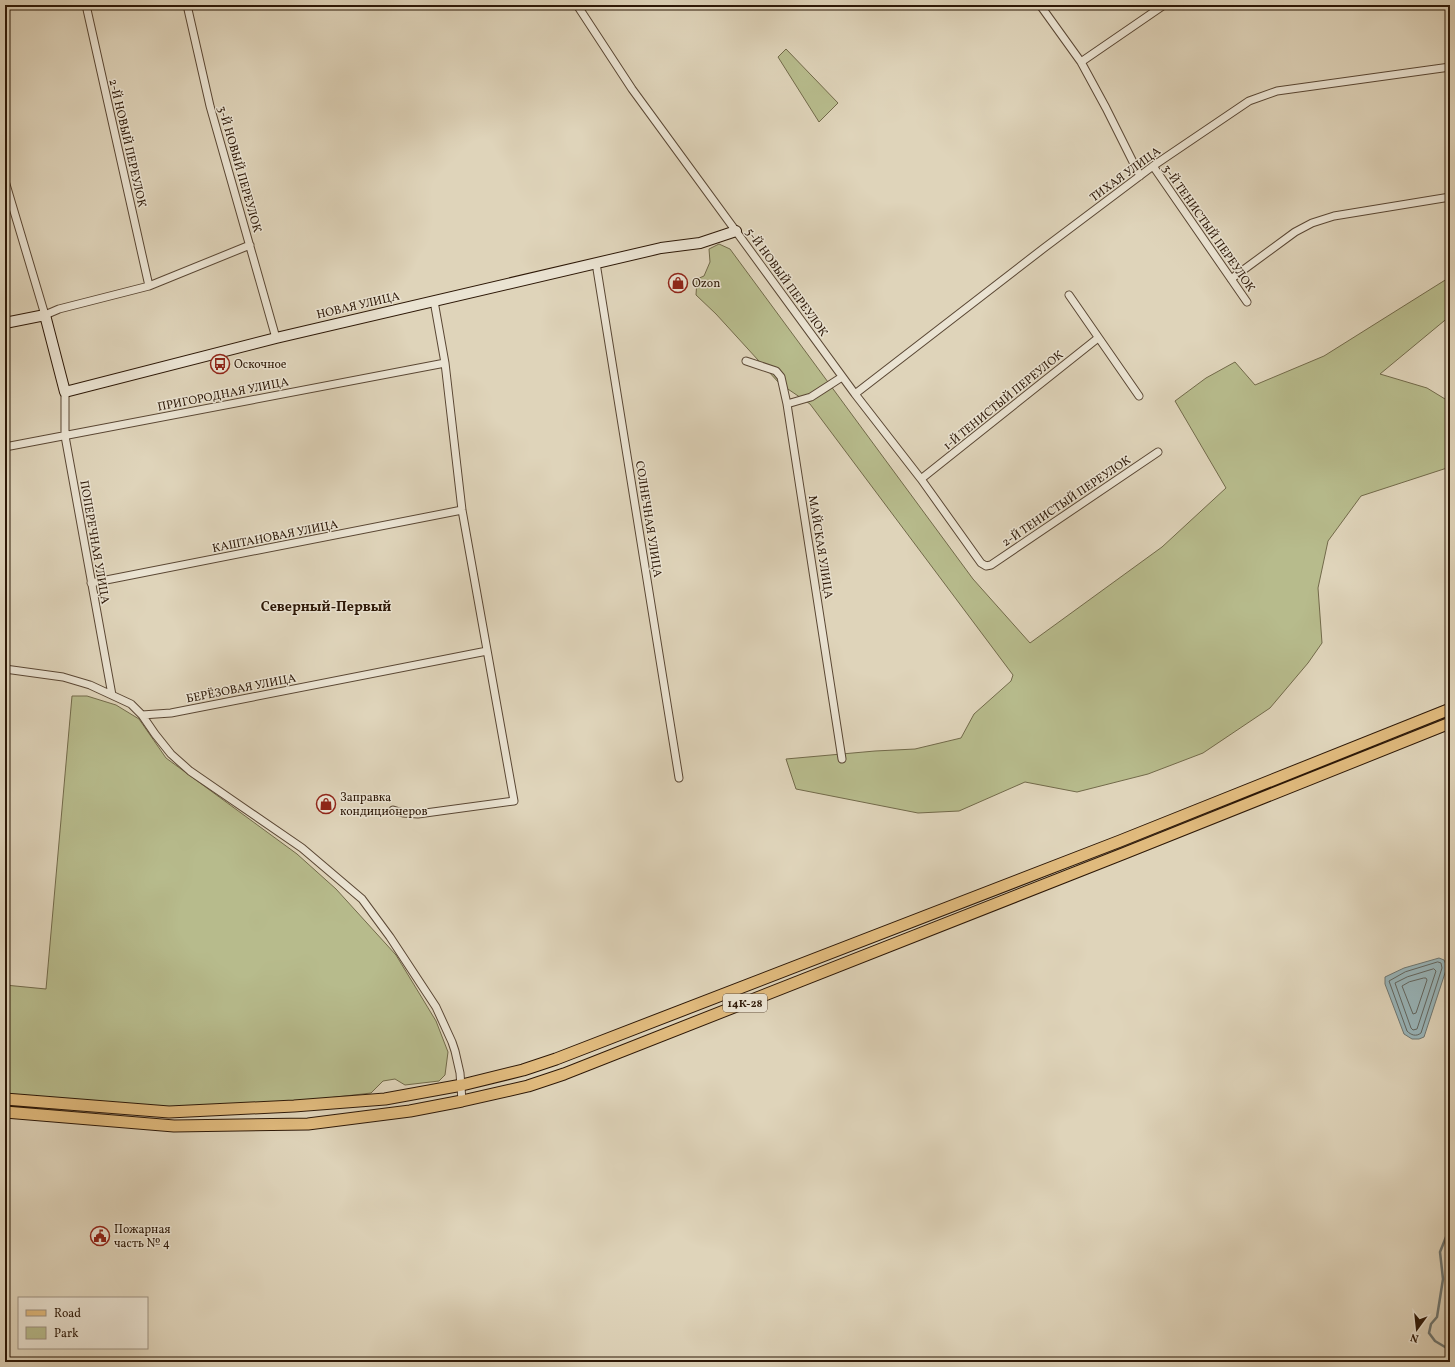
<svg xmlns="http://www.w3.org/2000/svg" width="1455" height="1367" viewBox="0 0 1455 1367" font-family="Vollkorn,serif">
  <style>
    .green { fill: #b7bb8c; stroke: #726a4a }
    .water { fill: #98b5ba; stroke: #6d7672 }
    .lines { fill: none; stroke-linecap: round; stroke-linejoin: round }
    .shore { stroke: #626660; stroke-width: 1 }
    .stream { stroke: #6d7672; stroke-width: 2.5 }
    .street-casing { stroke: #5a4734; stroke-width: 9 }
    .secondary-casing { stroke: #2d1807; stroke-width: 12 }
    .primary-casing { stroke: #2d1807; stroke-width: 13 }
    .street { stroke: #eae3d2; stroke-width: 7 }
    .secondary { stroke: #eae3d2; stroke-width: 10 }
    .primary { stroke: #e0ba7d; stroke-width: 11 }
    .labels { text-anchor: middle; stroke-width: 3; stroke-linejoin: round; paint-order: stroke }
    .shield { fill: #eae3d2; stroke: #654; stroke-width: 1 }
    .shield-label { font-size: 11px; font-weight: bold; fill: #2d1807 }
    .street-label { font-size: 12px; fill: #2d1807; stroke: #eae3d2 }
    .poi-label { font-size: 12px; fill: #2d1807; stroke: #eae3d2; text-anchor: start }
    .quarter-label { font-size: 14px; font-weight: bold; fill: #2d1807; stroke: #eae3d2 }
  </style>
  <rect width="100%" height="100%" fill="#dfd4ba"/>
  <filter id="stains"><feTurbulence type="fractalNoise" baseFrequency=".005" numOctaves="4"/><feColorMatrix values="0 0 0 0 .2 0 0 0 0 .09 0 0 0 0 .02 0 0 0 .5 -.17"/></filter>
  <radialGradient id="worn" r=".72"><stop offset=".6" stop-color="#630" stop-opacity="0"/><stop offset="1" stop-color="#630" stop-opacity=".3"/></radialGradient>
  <path class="green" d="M786 49 838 103 819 122 778 57Z
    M719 244 730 249 973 579 1030 643 1162 547 1226 488 1175 401 1206 378 1235 362 1255 385 1324 356 1450 277V316L1380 374 1427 388 1450 402V467L1361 496 1328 541 1318 588 1322 643 1308 663 1270 708 1203 753 1148 774 1077 792 1025 782 959 811 918 813 796 789 786 759 875 751 915 749 961 738 974 714 1011 681 1013 675 810 404 779 383 716 314 696 295 697 279 704 276 710 262 709 249Z
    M72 696H87L116 705 139 719 166 758 297 854 336 889 396 955 436 1021 448 1052 445 1075 439 1081 405 1085 395 1079 383 1081 371 1093 293 1102 160 1108 5 1094V985L46 989Z"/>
  <path class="water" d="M1439 958 1444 960 1447 967 1424 1037 1419 1039H1412L1404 1034 1385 984V977L1404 968Z"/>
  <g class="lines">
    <path class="shore" d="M1438 962 1441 963 1442 968 1421 1033C1416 1037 1411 1035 1407 1031L1389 981 1405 972Z
      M1434 969 1436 971 1417 1029 1413 1030 1411 1028 1395 983 1407 977Z
      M1424 978H1426L1427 980 1416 1013 1413 1014 1402 986 1409 982Z"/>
    <path class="stream" d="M1450 1227 1440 1252 1443 1279 1437 1317 1431 1324 1429 1333 1435 1341 1450 1350"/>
    <g class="street-casing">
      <path id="street" d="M86 5 149 286
        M187 5 210 106 276 338
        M577 5 632 89 855 394 921 479 981 563 986 566 991 565 1158 452
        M1040 5 1081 62 1106 108 1140 176
        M1081 62 1164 5
        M1153 166 1247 302
        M5 181 45 315 59 309 149 286 250 245
        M596 263 679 778
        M1231 279 1295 232 1312 223 1334 216 1450 197
        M1069 295 1139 396
        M746 361 776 371 781 377 787 404 842 759
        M65 392V436L112 695
        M855 394 1044 248 1153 166 1249 101 1277 91 1450 67
        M787 404 811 397 842 377
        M5 447 445 363
        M921 479 1098 338
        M91 583 462 510
        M5 669 63 677 90 685 131 704 142 715 171 713 487 651
        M142 715 155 734 171 754 190 771 302 848 362 899 390 937 436 1007 452 1042 455 1051 460 1073 462 1101
        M393 810 403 813 418 814 514 801 462 510 445 363 434 301"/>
    </g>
    <g class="secondary-casing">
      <path id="secondary" d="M5 323 45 315 65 392 276 338 661 248 700 243 736 231"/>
    </g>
    <g class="primary-casing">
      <path id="primary" d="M5 1099 169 1112 294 1106 385 1099 462 1085 523 1070 556 1059 1120 841 1450 709
        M5 1112 174 1126 308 1124 410 1111 462 1101 528 1086 564 1074 1125 853 1450 723"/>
    </g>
    <use href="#street" class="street"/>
    <use href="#secondary" class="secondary"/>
    <use href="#primary" class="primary"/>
  </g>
  <defs>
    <g id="shop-ring" transform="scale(1)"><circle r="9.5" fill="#eae3d2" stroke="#8f2418" stroke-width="1.5"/><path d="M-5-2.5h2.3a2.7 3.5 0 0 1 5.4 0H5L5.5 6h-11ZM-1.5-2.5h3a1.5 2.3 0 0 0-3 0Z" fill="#8f2418"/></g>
    <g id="bus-ring" transform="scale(1)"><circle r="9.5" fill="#eae3d2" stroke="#8f2418" stroke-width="1.5"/><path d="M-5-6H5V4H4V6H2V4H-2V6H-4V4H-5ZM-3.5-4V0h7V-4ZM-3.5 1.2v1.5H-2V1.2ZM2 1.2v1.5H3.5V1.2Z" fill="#8f2418"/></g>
    <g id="civic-ring" transform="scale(1)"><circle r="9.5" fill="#eae3d2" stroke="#8f2418" stroke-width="1.5"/><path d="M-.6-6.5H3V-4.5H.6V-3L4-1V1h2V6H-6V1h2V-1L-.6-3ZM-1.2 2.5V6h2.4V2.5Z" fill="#8f2418"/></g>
  </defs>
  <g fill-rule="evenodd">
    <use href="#shop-ring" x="678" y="283"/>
    <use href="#bus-ring" x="220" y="364"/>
    <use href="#shop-ring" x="326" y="804"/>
    <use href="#civic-ring" x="100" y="1236"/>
  </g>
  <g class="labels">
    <rect class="shield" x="723" y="994" width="44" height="18" rx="3"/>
    <g class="shield-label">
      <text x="745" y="1007">14К-28</text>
    </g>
    <g class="street-label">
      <text transform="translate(128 143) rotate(77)" y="4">2-Й НОВЫЙ ПЕРЕУЛОК</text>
      <text transform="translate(240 169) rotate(74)" y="4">3-Й НОВЫЙ ПЕРЕУЛОК</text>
      <text transform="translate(1125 174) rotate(-36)" y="4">ТИХАЯ УЛИЦА</text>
      <text transform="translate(1209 228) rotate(55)" y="4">3-Й ТЕНИСТЫЙ ПЕРЕУЛОК</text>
      <text transform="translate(787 282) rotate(54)" y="4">5-Й НОВЫЙ ПЕРЕУЛОК</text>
      <text transform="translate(358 305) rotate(-13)" y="4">НОВАЯ УЛИЦА</text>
      <text transform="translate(223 394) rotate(-11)" y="4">ПРИГОРОДНАЯ УЛИЦА</text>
      <text transform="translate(1003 400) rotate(-39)" y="4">1-Й ТЕНИСТЫЙ ПЕРЕУЛОК</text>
      <text transform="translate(1066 501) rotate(-34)" y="4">2-Й ТЕНИСТЫЙ ПЕРЕУЛОК</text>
      <text transform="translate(649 519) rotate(81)" y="4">СОЛНЕЧНАЯ УЛИЦА</text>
      <text transform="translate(275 536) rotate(-11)" y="4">КАШТАНОВАЯ УЛИЦА</text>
      <text transform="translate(95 542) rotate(80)" y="4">ПОПЕРЕЧНАЯ УЛИЦА</text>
      <text transform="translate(821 547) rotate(81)" y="4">МАЙСКАЯ УЛИЦА</text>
      <text transform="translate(241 688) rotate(-11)" y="4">БЕРЁЗОВАЯ УЛИЦА</text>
    </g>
    <g class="poi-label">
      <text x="692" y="287">Ozon</text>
      <text x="234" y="368">Оскочное</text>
      <text x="340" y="801">Заправка<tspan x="340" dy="14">кондиционеров</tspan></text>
      <text x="114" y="1233">Пожарная<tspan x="114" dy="14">часть № 4</tspan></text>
    </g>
    <g class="quarter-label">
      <text x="326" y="611">Северный-Первый</text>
    </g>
  </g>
  <rect width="1455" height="1367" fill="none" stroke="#dfd4ba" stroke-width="20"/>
  <rect x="6" y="6" width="1443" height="1355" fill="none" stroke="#2d1807" stroke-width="2"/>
  <rect x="10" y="10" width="1435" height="1347" fill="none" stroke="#2d1807"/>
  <rect x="18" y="1297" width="130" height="52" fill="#eae3d2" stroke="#9e9281"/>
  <rect x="26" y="1310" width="20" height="6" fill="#e0ba7d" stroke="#9e9281"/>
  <text x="54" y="1317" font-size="12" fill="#2d1807">Road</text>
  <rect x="26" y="1327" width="20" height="12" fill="#b7bb8c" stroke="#9e9281"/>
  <text x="54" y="1337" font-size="12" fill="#2d1807">Park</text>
  <g transform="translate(1417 1329) rotate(195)" stroke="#eae3d2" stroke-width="3" paint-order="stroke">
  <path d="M0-3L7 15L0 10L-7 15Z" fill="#2d1807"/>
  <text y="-6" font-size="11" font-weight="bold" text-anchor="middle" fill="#2d1807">N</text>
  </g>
  <rect width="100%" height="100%" filter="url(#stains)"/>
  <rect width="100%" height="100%" fill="url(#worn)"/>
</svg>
